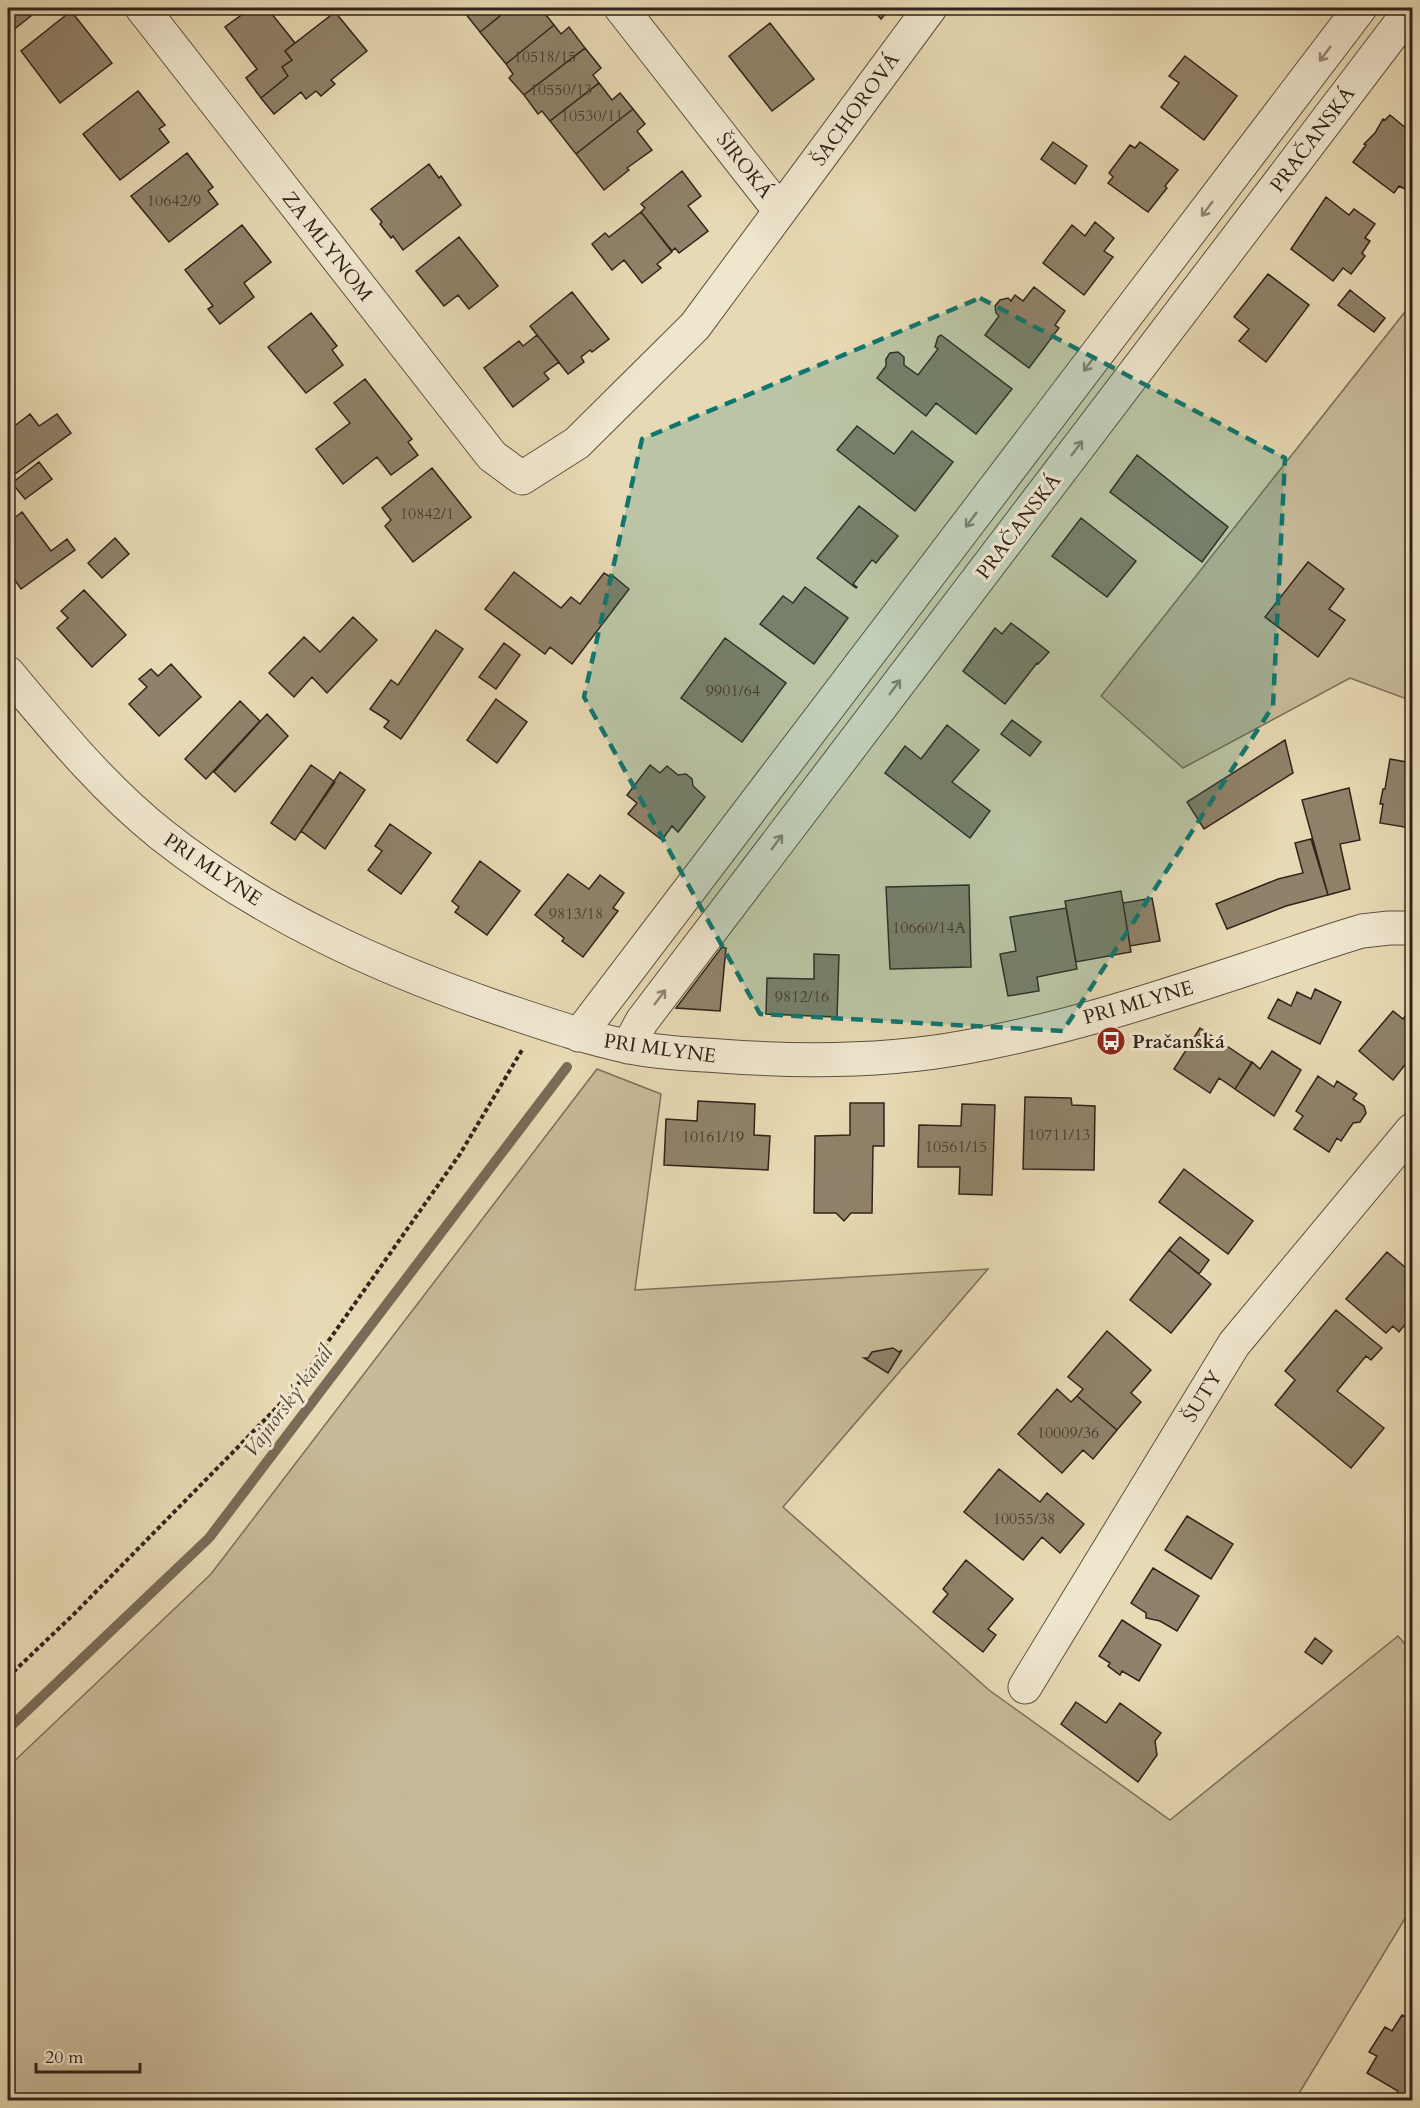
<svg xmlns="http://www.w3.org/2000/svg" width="1420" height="2108" viewBox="0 0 1420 2108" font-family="Cardo,serif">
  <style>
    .green { fill: #c8ba99; stroke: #7c6f5a; stroke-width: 1.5 }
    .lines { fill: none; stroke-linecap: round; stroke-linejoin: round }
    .stream { stroke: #796b57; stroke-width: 10 }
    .building { fill: #90826a; stroke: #31241b; stroke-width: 1.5 }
    .street-casing { stroke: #5e5141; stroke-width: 35 }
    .path { stroke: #31241b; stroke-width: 4; stroke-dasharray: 4.5 3; stroke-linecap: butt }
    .street { stroke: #efe6ce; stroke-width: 33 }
    .oneway { stroke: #908574 }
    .marked { fill: #0f766e; fill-opacity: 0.2; stroke: #0f766e; stroke-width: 4.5; stroke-dasharray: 12 8; stroke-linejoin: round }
    .labels { text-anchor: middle; stroke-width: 6; stroke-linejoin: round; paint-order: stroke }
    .number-label { font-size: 16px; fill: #493c2f }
    .street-label { font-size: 20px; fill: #31241b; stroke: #efe6ce }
    .poi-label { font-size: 20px; font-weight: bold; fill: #31241b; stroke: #efe6ce; text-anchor: start }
    .water-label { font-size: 21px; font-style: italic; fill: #554839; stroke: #efe6ce }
  </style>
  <rect width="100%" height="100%" fill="#e7d9b3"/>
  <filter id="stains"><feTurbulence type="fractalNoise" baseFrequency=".00333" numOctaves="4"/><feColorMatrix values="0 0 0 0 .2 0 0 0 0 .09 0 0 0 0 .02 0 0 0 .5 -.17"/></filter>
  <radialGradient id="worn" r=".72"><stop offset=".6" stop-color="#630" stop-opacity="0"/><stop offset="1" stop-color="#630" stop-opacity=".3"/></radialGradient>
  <path class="green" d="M1412 303V701L1350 678 1183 768 1101 696Z
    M597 1069 661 1094 635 1290 988 1269 783 1507 989 1690 1170 1820 1398 1636 1412 1652V1907L1295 2100H8V1767L211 1574Z"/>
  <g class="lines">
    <path class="stream" d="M8 1729 209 1538 567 1067"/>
  </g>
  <path class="building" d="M8 8H41L12 31 8 25Z
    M251 8H267L295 43 285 51 292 60 282 67 288 76 261 98 246 78 257 69 225 27Z
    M461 8H510L480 32Z
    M510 8H543L541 9 554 25 506 64 480 32Z
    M872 8H890L881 19Z
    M71 11 112 63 60 103 21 51Z
    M335 12 367 51 331 80 335 84 321 96 316 91 306 99 301 92 274 114 261 98 288 76 282 67 292 60 285 51Z
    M770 23 814 79 772 111 729 56Z
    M554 25 561 34 569 27 585 48 524 95 509 78 513 74 506 64Z
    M585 48 601 68 593 75 599 83 550 121 542 111 538 114 524 95Z
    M1185 56 1237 96 1204 140 1161 107 1179 83 1169 76Z
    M599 83 612 100 620 93 633 109 576 154 550 121Z
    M138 91 165 125 159 129 169 142 120 180 83 134Z
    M633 109 645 124 637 131 652 150 627 168 629 170 604 190 576 154Z
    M1390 115 1412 133V178L1405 189 1399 186 1394 193 1353 162 1366 145 1364 144 1375 133 1383 119 1385 120Z
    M1053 142 1087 166 1075 184 1041 159Z
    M1140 142 1178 170 1165 186 1167 188 1148 212 1108 183 1113 177 1109 173 1130 145 1135 148Z
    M187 153 213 187 208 191 218 204 169 242 131 196Z
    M429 164 439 178 441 176 461 205 403 250 393 236 391 238 380 224 382 222 371 209Z
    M682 171 701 196 688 206 708 231 679 253 675 248 672 251 641 212 645 208 641 204Z
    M1326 197 1349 215 1354 209 1375 224 1365 238 1370 241 1362 253 1365 256 1351 274 1343 268 1333 281 1291 249Z
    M641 212 672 252 657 264 661 268 642 283 624 260 612 270 592 244 605 233 609 237Z
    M1095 222 1114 238 1104 251 1113 257 1084 295 1043 263 1072 225 1085 236Z
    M242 225 271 262 244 283 254 297 220 324 208 309 213 306 185 270Z
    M459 237 498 286 469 309 458 295 444 306 416 271Z
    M1268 274 1309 305 1266 362 1239 341 1249 329 1234 317Z
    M1034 287 1065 311 1055 325 1059 328 1029 368 985 335 999 316 996 313 995 306 1000 300 1008 298 1011 301 1015 295 1023 301Z
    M1350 290 1385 318 1374 332 1338 305Z
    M572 292 609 339 592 352 590 350 581 357 584 362 568 374 530 326Z
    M311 313 337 346 332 350 343 365 306 393 268 347Z
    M537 335 559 362 544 373 549 379 513 407 484 368 519 341 523 346Z
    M941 335 1012 389 976 434 936 403 926 416 877 378 886 366V359L890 353 898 352 904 357V365L918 375 938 349 935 347 938 337Z
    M365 379 412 439 408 442 418 455 391 475 377 457 343 484 316 449 350 423 334 403Z
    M30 414 39 426 57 414 71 433 8 479V431Z
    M857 426 894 454 912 431 953 462 915 511 837 450Z
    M1137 455 1228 527 1202 562 1110 492Z
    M39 462 52 479 25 499 12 483Z
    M432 468 471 517 413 562 385 526 391 520 382 508Z
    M859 506 898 536 876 563 872 560 853 584 857 587 856 588 817 558Z
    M22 512 51 551 67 539 75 550 21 589 8 570V523Z
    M1081 518 1136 561 1107 597 1052 556Z
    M115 538 129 554 102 578 88 563Z
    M1308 562 1344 589 1329 609 1345 620 1318 657 1265 617Z
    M514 572 561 608 571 597 580 604 604 573 612 578 613 576 629 589 572 664 550 647 545 654 485 609Z
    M805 587 848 618 814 664 760 624 783 596 793 603Z
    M84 590 126 635 92 667 57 628 68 618 61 611Z
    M353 617 377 640 327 693 312 677 294 697 269 673 304 637 320 652Z
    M1011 623 1049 652 1038 664 1037 663 1005 704 963 671 995 628 1002 634Z
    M436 630 463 649 401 739 384 727 389 721 370 709 391 680 398 685Z
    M725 638 786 683 742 742 681 698Z
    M504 643 520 655 496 689 479 677Z
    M171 664 201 697 159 736 129 704 147 687 139 679 151 669 158 676Z
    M496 699 527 722 497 763 467 740Z
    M240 701 260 721 206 779 185 759Z
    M267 714 288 736 235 792 214 772Z
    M1012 720 1041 742 1030 756 1001 734Z
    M947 725 979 750 952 782 990 811 970 838 885 773 905 746 921 759Z
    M1285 740 1293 773 1204 829 1187 802Z
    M1390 759 1412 763V816L1410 828 1380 823 1383 804H1380L1383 789H1385Z
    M311 765 335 782 295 840 271 823Z
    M650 765 660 773 667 766 678 775 686 774 692 779 693 786 705 797 678 832 672 826 662 840 628 814 637 803 627 795Z
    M340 772 365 790 325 849 301 831Z
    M1349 788 1360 840 1340 844 1350 889 1328 895 1302 800Z
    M390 824 431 853 401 894 368 870 382 851 375 846Z
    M1311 839 1328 895 1286 906 1227 929 1216 904 1278 879 1303 873 1295 843Z
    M480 861 520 891 487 935 455 912 459 907 452 901Z
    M568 874 589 889 600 875 624 893 613 908 618 911 583 957 562 941 564 938 535 915Z
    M969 885 971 967 890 969 886 887Z
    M1121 891 1131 952 1076 962 1065 901Z
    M1152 898 1160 941 1130 946 1123 903Z
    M1066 908 1077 969 1037 977 1039 991 1008 996 1000 954 1016 951 1010 917Z
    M722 947 726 948 720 1011 676 1008Z
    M814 954 839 955 837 1017 766 1014 767 978 814 979Z
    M1315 989 1341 1002 1320 1044 1268 1018 1278 999 1291 1006 1297 992 1311 999Z
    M1412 1007V1056L1393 1080 1359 1051 1393 1011 1403 1019Z
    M1200 1028 1252 1063 1235 1089 1219 1078 1210 1093 1174 1069Z
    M1272 1051 1301 1070 1274 1116 1235 1089 1252 1062 1260 1069Z
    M1318 1076 1334 1087 1337 1081 1357 1094 1353 1099 1364 1106 1366 1113 1360 1122 1353 1123 1341 1141 1337 1138 1329 1152 1294 1129 1303 1116 1296 1111Z
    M1025 1097 1071 1098 1072 1105 1095 1106 1094 1170 1023 1169Z
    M698 1101 755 1104 754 1135 770 1136 768 1170 664 1165 666 1119 697 1121Z
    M850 1103H884V1146H873L872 1213H851L844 1221 836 1213H814L815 1136 850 1135Z
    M962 1104 995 1105 992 1195 959 1194 960 1167H918L919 1125 961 1126Z
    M1184 1169 1253 1221 1228 1254 1159 1202Z
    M1180 1237 1209 1260 1199 1274 1169 1250Z
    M1169 1250 1211 1284 1171 1333 1130 1300Z
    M1387 1252 1412 1273V1302L1406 1310 1412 1316 1399 1332 1393 1326 1386 1333 1346 1299Z
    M1336 1310 1382 1348 1371 1360 1366 1356 1337 1391 1384 1428 1351 1468 1275 1405 1295 1380 1285 1371Z
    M1107 1331 1151 1370 1131 1393 1141 1402 1117 1430 1077 1396 1083 1389 1068 1377Z
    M893 1348 899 1352 902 1350 888 1373 864 1358H868L872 1352Z
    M1057 1389 1071 1402 1077 1396 1117 1430 1093 1459 1083 1450 1062 1473 1018 1434Z
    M999 1469 1040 1502 1047 1493 1084 1524 1060 1553 1042 1537 1023 1560 964 1512Z
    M1187 1516 1233 1544 1211 1579 1165 1550Z
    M966 1560 1013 1599 988 1629 996 1635 983 1652 933 1612 948 1594 943 1589Z
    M1153 1568 1199 1596 1177 1631 1160 1621 1146 1618V1613L1131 1603Z
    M1122 1620 1161 1645 1139 1681 1122 1671 1120 1675 1108 1666 1110 1663 1099 1656Z
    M1315 1638 1332 1651 1322 1664 1305 1652Z
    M1076 1702 1106 1723 1120 1703 1161 1733 1155 1741 1157 1755 1138 1782 1061 1724Z
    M1402 2015 1412 2021V2100H1403L1395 2096 1398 2091 1367 2073 1377 2056 1369 2052 1385 2027 1392 2031Z"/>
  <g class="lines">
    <g class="street-casing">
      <path id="street" d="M142 8 492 456 522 478 577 443 695 326 780 211 621 8
        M780 211 930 8
        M8 673C56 730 103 788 162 835 263 915 381 968 501 1009 543 1023 586 1038 630 1047 660 1053 690 1054 720 1056 801 1062 886 1062 966 1047 1067 1029 1165 996 1262 964 1295 953 1328 941 1362 931L1389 928H1412
        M579 1035 1360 8
        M628 1047 642 1021 1412 8
        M1025 1687 1234 1344 1412 1130"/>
    </g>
    <path class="path" d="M8 1677 74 1614 294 1390 460 1154 522 1050"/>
    <use href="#street" class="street"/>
  </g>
  <defs><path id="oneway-shaft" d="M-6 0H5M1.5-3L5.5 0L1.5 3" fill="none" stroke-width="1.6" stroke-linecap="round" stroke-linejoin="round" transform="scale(1.5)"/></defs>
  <g class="oneway">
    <use href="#oneway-shaft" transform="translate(1325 54) rotate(127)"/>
    <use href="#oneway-shaft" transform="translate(1207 209) rotate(127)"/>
    <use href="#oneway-shaft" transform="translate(1089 364) rotate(127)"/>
    <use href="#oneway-shaft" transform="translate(1077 448) rotate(-53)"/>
    <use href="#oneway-shaft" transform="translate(971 520) rotate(127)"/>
    <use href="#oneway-shaft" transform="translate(895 687) rotate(-53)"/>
    <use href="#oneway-shaft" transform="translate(777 842) rotate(-53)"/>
    <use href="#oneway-shaft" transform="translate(660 997) rotate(-53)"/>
  </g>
  <path class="marked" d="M980 298 1285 458 1273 706 1063 1031 760 1014 584 697 642 439Z"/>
  <defs>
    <g id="bus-disc" transform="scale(1.5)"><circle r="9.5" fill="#8f2418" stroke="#efe6ce"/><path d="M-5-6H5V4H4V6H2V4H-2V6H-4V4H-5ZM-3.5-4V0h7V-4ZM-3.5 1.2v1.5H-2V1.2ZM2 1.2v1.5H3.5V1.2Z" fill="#fff"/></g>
  </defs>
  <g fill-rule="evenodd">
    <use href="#bus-disc" x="1111" y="1041"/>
  </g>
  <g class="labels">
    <g class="number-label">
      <text x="545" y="62">10518/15</text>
      <text x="561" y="95">10550/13</text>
      <text x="592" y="121">10530/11</text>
      <text x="174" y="206">10642/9</text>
      <text x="427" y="519">10842/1</text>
      <text x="733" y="696">9901/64</text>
      <text x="576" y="919">9813/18</text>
      <text x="929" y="933">10660/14A</text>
      <text x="802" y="1002">9812/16</text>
      <text x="1059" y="1140">10711/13</text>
      <text x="713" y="1142">10161/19</text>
      <text x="956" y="1152">10561/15</text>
      <text x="1068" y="1438">10009/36</text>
      <text x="1024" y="1524">10055/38</text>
    </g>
    <g class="street-label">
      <text transform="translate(855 109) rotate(-54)" y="7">ŠACHOROVÁ</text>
      <text transform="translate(1312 139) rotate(-53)" y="7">PRAČANSKÁ</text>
      <text transform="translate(745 165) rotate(52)" y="7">ŠIROKÁ</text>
      <text transform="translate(328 246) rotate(52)" y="7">ZA MLYNOM</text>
      <text transform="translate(1018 526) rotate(-53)" y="7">PRAČANSKÁ</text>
      <text transform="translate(213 869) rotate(34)" y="7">PRI MLYNE</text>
      <text transform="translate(1138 1002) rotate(-16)" y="7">PRI MLYNE</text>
      <text transform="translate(660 1048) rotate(8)" y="7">PRI MLYNE</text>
      <text transform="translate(1202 1396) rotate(-59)" y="7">ŠUTY</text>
    </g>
    <g class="poi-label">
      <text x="1132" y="1048">Pračanská</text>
    </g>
    <g class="water-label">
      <text transform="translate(288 1401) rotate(-53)" y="7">Vajnorský kanál</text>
    </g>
  </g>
  <rect width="1420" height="2108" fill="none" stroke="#e7d9b3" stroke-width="30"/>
  <rect x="9" y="9" width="1402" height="2090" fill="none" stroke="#31241b" stroke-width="3"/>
  <rect x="15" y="15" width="1390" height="2078" fill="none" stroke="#31241b" stroke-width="1.5"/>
  <path d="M36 2063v9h104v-9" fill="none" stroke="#31241b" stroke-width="3"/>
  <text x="45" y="2063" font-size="18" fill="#31241b" stroke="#efe6ce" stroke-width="4.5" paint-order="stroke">20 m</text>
  <rect width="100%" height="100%" filter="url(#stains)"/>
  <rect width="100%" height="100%" fill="url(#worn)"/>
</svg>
